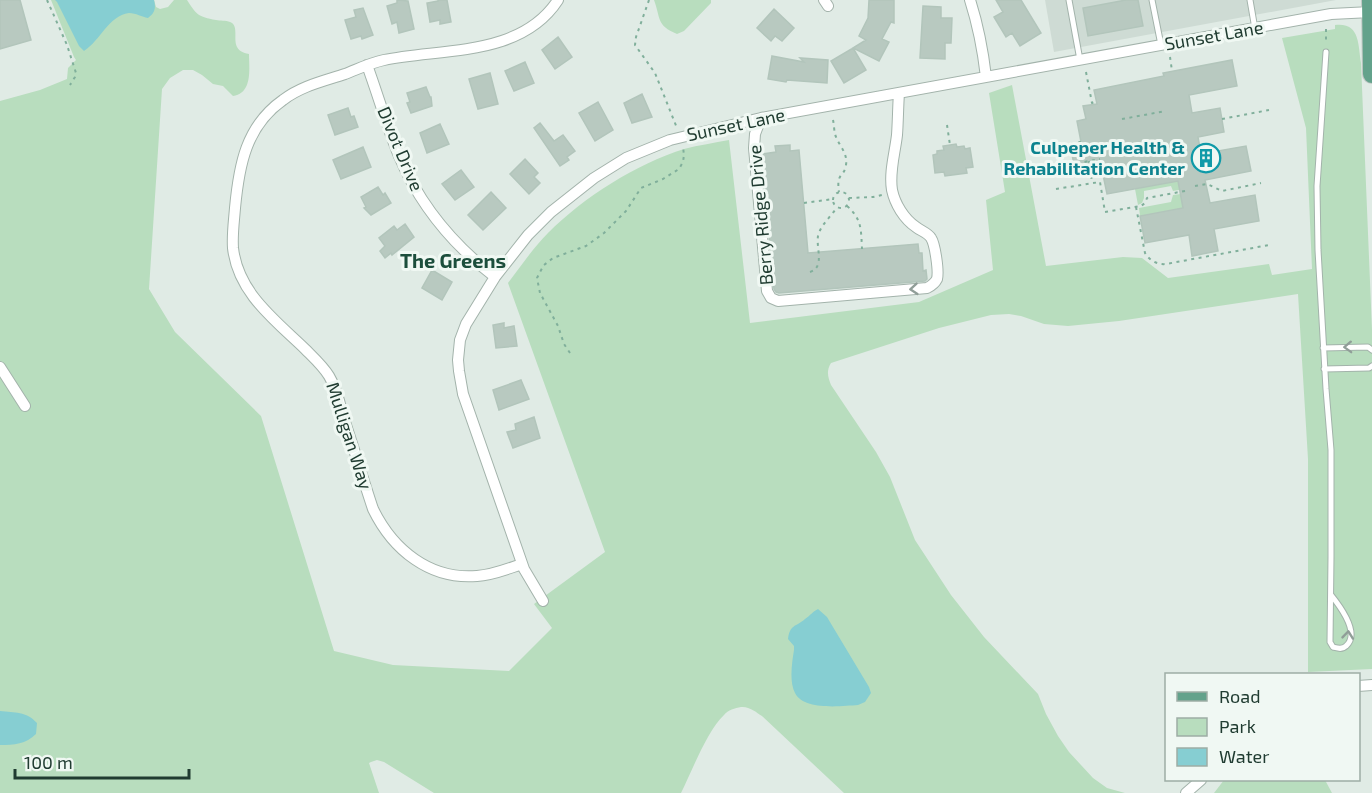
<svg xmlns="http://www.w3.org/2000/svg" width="1372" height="793" viewBox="0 0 1372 793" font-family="'Exo 2',sans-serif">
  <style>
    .built { fill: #cedbd4 }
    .green { fill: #b8ddbe }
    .water { fill: #86ced2 }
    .building { fill: #b8c9c0; stroke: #b2c5bb; stroke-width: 1.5 }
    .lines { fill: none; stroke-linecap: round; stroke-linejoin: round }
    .service-casing { stroke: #a3b3ab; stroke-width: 7 }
    .minor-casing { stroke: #a3b3ab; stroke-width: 12 }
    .primary-casing { stroke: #c1c8c5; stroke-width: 20 }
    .path { stroke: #80af9b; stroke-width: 2; stroke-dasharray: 3 4.5; stroke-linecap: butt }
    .service { stroke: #fff; stroke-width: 5 }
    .minor { stroke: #fff; stroke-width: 10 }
    .primary { stroke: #63a28b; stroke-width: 18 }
    .oneway { stroke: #909e98 }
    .labels { text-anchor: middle; stroke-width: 6; stroke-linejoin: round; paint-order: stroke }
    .street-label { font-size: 18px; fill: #203c31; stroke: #f0f8f3 }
    .culture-label { font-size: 18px; font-weight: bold; fill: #0d838f; stroke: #f0f8f3; text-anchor: end }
    .neighbourhood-label { font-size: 20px; font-weight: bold; fill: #1c4e3c; stroke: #f0f8f3 }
  </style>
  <rect width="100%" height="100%" fill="#e0ebe5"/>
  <path class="built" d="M1045 0H1336L1054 52Z"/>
  <path class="green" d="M51 0H154L156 7 160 9 168 7 174 0H187C196 14 198 17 216 20 220 21 226 20 230 22 243 27 225 50 249 54 249 68 253 93 233 96L223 86 213 84 202 75 193 70H183L170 78 162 89 149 289 175 332 261 416 334 651 393 665 509 671 552 628 534 604 605 552 508 283C521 266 533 248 548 233 584 197 636 164 684 149 699 145 714 143 729 140L750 323 919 302 993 270 986 200 1005 192 989 93 1012 85 1046 266 1123 257 1142 258 1168 278 1269 264 1272 275 1312 269 1306 128 1282 38 1335 29V25C1360 22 1358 44 1361 63L1372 330V669L1308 672V459L1298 294 1119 321 1068 326 1044 324 1021 316 1009 314 991 315 939 328 831 363C826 371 828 377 831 385L876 452 890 477 915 540 951 595 984 637 1038 694 1046 714 1058 736 1069 752 1093 778 1107 788 1125 793H844L762 716C756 712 749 706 741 707 735 708 728 710 724 715 707 731 692 771 681 793H434L384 762 377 760 371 762 369 763 379 793H0V101L40 90 67 79 68 68 76 60 74 57Z
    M654 0H711V3L684 31 677 34C656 25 661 19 654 0Z
    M1183 180 1184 189 1173 191 1171 186 1144 191V198L1142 203 1138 205 1135 189Z
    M1181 194 1183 208 1140 216 1139 208 1171 202 1173 195Z
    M1224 780H1325L1332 793H1214Z"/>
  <path class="water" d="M55 0H154C156 8 155 13 148 18 142 17 136 13 129 13 108 16 101 40 84 51L79 46 57 2Z
    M818 609 827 617 869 687 871 693 865 702 858 705C842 706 804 711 795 693 789 682 792 662 794 650V646L788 639C790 624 796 627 805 619 811 615 812 612 818 609Z
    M0 711C15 713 26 711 37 723L36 734C26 744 14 745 0 745Z"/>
  <path class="building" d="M0 0H20L31 40 0 49Z
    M397 0 408 1 414 29 399 33 397 22 392 24 387 6 397 3Z
    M438 0H447L451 22 440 24V20L430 22 427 3 438 1Z
    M869 0H894V23L891 22 882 39 889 42 879 61 853 48 866 40 859 36 868 18Z
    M996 0H1021L1041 33 1020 46 1012 33 1006 37 994 17 1003 12Z
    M1126 0H1138L1143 26 1088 36 1083 8Z
    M923 6 941 7V18H952L951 43H945V59L920 58Z
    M363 8 373 35 362 39 361 36 351 39 345 20 356 17 354 10Z
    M774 9 794 28 782 41 775 36 771 41 757 28Z
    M558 37 572 57 555 69 542 50Z
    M853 48 866 70 844 83 831 61Z
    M772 56 804 62 800 58 828 60 827 83 787 80 786 82 768 79Z
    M1232 60 1237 86 1189 95 1192 113 1220 108 1224 132 1198 137 1201 154 1246 146 1251 171 1205 180 1210 203 1255 195 1259 221 1214 229 1218 251 1192 256 1189 235 1145 243 1140 216 1183 208 1178 181 1107 194 1102 170 1076 175 1071 149 1082 147 1077 121 1086 119 1083 106 1097 104 1094 90 1164 76 1163 73Z
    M525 62 534 83 514 91 505 71Z
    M490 73 498 104 478 109 469 79Z
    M426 87 430 97H431L432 106 411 113 407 103 410 102 407 93Z
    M642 94 652 117 632 123 624 103Z
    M598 102 613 130 595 141 579 113Z
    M348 108 351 117 354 116 358 127 335 135 328 115Z
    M540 123 554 141 563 135 575 151 567 157 569 160 560 166 534 128Z
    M440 124 449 144 427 153 420 133Z
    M956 144 957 147 964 146 965 149 970 148 973 167 966 168 967 173 945 176 944 172 935 173 933 155 937 154V151L944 150 943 146Z
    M790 145V151L799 150 808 253 918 244 919 253H922L923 271 926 270 927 279 925 281 779 293 776 292 774 289 762 154 776 152 775 146Z
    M363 147 371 167 341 179 333 160Z
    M525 159 538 173 534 177 540 183 529 194 510 174Z
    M461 170 474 187 455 200 442 184Z
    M378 187 383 195 385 193 391 203 371 215 364 208 366 207 361 197Z
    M491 192 506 208 483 230 468 215Z
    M405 224 414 237 392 255 391 253 385 258 380 251 385 246 379 238 394 226 397 230Z
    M432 270 452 282 442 300 422 288Z
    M504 323V328L514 326 517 346 496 348 493 325Z
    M521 380 529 399 499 410 493 390Z
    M534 417 540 438 513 448 507 432 516 430 515 424Z"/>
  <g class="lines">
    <g class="service-casing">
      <path id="service" d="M1069 0 1080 60
        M1152 0 1161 45
        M1250 0 1255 29
        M1326 52 1317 186 1318 250 1326 389 1331 450V557L1330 642 1333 647C1337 648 1342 650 1346 646 1361 633 1339 605 1331 595
        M1323 348 1368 347 1372 350
        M1324 369 1369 368 1372 366"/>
    </g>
    <g class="minor-casing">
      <path id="minor" d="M824 0 828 6
        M970 0C978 25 983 51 986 77
        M367 65C378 95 387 127 399 156 420 205 453 245 495 277
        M761 118 755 134 754 148 767 291 771 298 778 301 927 288C931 286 935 283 937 279 939 271 935 244 931 238 928 233 921 231 916 227 904 219 895 204 892 190 889 172 895 153 897 135 898 121 898 107 899 93
        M0 367 25 406
        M522 564C507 569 493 575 477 576 430 580 393 550 373 509 363 479 354 449 344 419 340 404 337 389 329 376 323 366 314 358 305 349 275 320 238 293 233 248 232 235 234 221 235 208 239 165 246 126 283 100 301 86 324 81 345 74 358 69 370 63 384 60 442 48 521 57 558 0
        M543 601 524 569 463 394 459 371 458 360 460 340 466 324 495 277 528 235 551 212 594 178 626 158 670 140 761 118 1331 14 1371 12
        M1358 686 1372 685
        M1186 793 1201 780"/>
    </g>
    <g class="primary-casing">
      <path id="primary" d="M1371 0 1372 74"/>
    </g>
    <path class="path" d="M47 0 67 45 76 73 75 77 70 85
      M649 0 636 37 635 45 655 73 677 128
      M1326 29V43
      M1170 57 1172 71
      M1086 72 1092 103 1096 102
      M1122 119 1166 111
      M1222 119 1269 110
      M833 120C834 124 834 130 835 134 838 145 848 152 846 165 844 178 836 172 839 192
      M947 125 950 145
      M1049 148 1080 142 1084 162 1100 159
      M1129 155 1173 148
      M1089 161 1092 182
      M1195 186 1207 184 1222 191 1261 183
      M1056 189 1100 182 1105 212 1141 206 1145 203 1147 198 1185 191
      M833 200a8 8 0 1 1 16 0a8 8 0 1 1-16 0Z
      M849 198 873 197 882 195
      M804 203 833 199
      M847 206C862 219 861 230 862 249
      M1136 207 1145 253C1149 260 1157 265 1166 264L1269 245
      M810 272C825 267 816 249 818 236 821 224 831 217 837 207
      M570 353 564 344 558 326 540 293 537 278 540 272 544 265 553 258 586 246 604 233 626 211 641 188 663 179 679 169 683 162 684 155 683 147"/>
    <use href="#service" class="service"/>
    <use href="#minor" class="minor"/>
    <use href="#primary" class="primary"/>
  </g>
  <defs><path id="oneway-chevron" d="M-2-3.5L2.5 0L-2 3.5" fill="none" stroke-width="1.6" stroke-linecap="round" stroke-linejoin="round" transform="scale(1.5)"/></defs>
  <g class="oneway">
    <use href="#oneway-chevron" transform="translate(914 289) rotate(175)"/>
    <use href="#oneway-chevron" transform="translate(1348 347) rotate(178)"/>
    <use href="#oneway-chevron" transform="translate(1348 635) rotate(-84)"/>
  </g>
  <defs>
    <g id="building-ring" transform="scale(1.5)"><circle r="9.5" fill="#f0f8f3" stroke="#0f9aa8" stroke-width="1.5"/><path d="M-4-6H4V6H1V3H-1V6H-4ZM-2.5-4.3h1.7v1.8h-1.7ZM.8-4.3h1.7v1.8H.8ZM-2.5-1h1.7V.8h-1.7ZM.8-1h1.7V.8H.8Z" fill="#0f9aa8"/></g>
  </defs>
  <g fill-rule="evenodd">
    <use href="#building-ring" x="1206" y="158"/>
  </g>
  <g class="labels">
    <g class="street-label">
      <text transform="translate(1214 36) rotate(-10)" y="6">Sunset Lane</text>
      <text transform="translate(736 125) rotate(-12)" y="6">Sunset Lane</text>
      <text transform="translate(400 149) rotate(67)" y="6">Divot Drive</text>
      <text transform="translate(761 215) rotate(-95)" y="6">Berry Ridge Drive</text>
      <text transform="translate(349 436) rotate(72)" y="6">Mulligan Way</text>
    </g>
    <g class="culture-label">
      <text x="1185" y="154">Culpeper Health &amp;<tspan x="1185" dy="21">Rehabilitation Center</tspan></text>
    </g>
    <g class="neighbourhood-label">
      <text x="453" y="268">The Greens</text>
    </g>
  </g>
  <rect x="1165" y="673" width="195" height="108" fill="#f0f8f3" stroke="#9dada5" stroke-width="1.5"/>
  <rect x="1177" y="692" width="30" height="9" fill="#63a28b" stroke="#9dada5" stroke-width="1.5"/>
  <text x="1219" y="703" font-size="18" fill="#203c31">Road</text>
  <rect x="1177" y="718" width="30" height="18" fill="#b8ddbe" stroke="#9dada5" stroke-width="1.5"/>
  <text x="1219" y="733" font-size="18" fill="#203c31">Park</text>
  <rect x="1177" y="748" width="30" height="18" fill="#86ced2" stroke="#9dada5" stroke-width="1.5"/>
  <text x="1219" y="763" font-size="18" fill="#203c31">Water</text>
  <path d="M15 769v9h174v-9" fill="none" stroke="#203c31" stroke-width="3"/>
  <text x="24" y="769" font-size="18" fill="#203c31" stroke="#f0f8f3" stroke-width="4.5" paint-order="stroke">100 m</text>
</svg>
